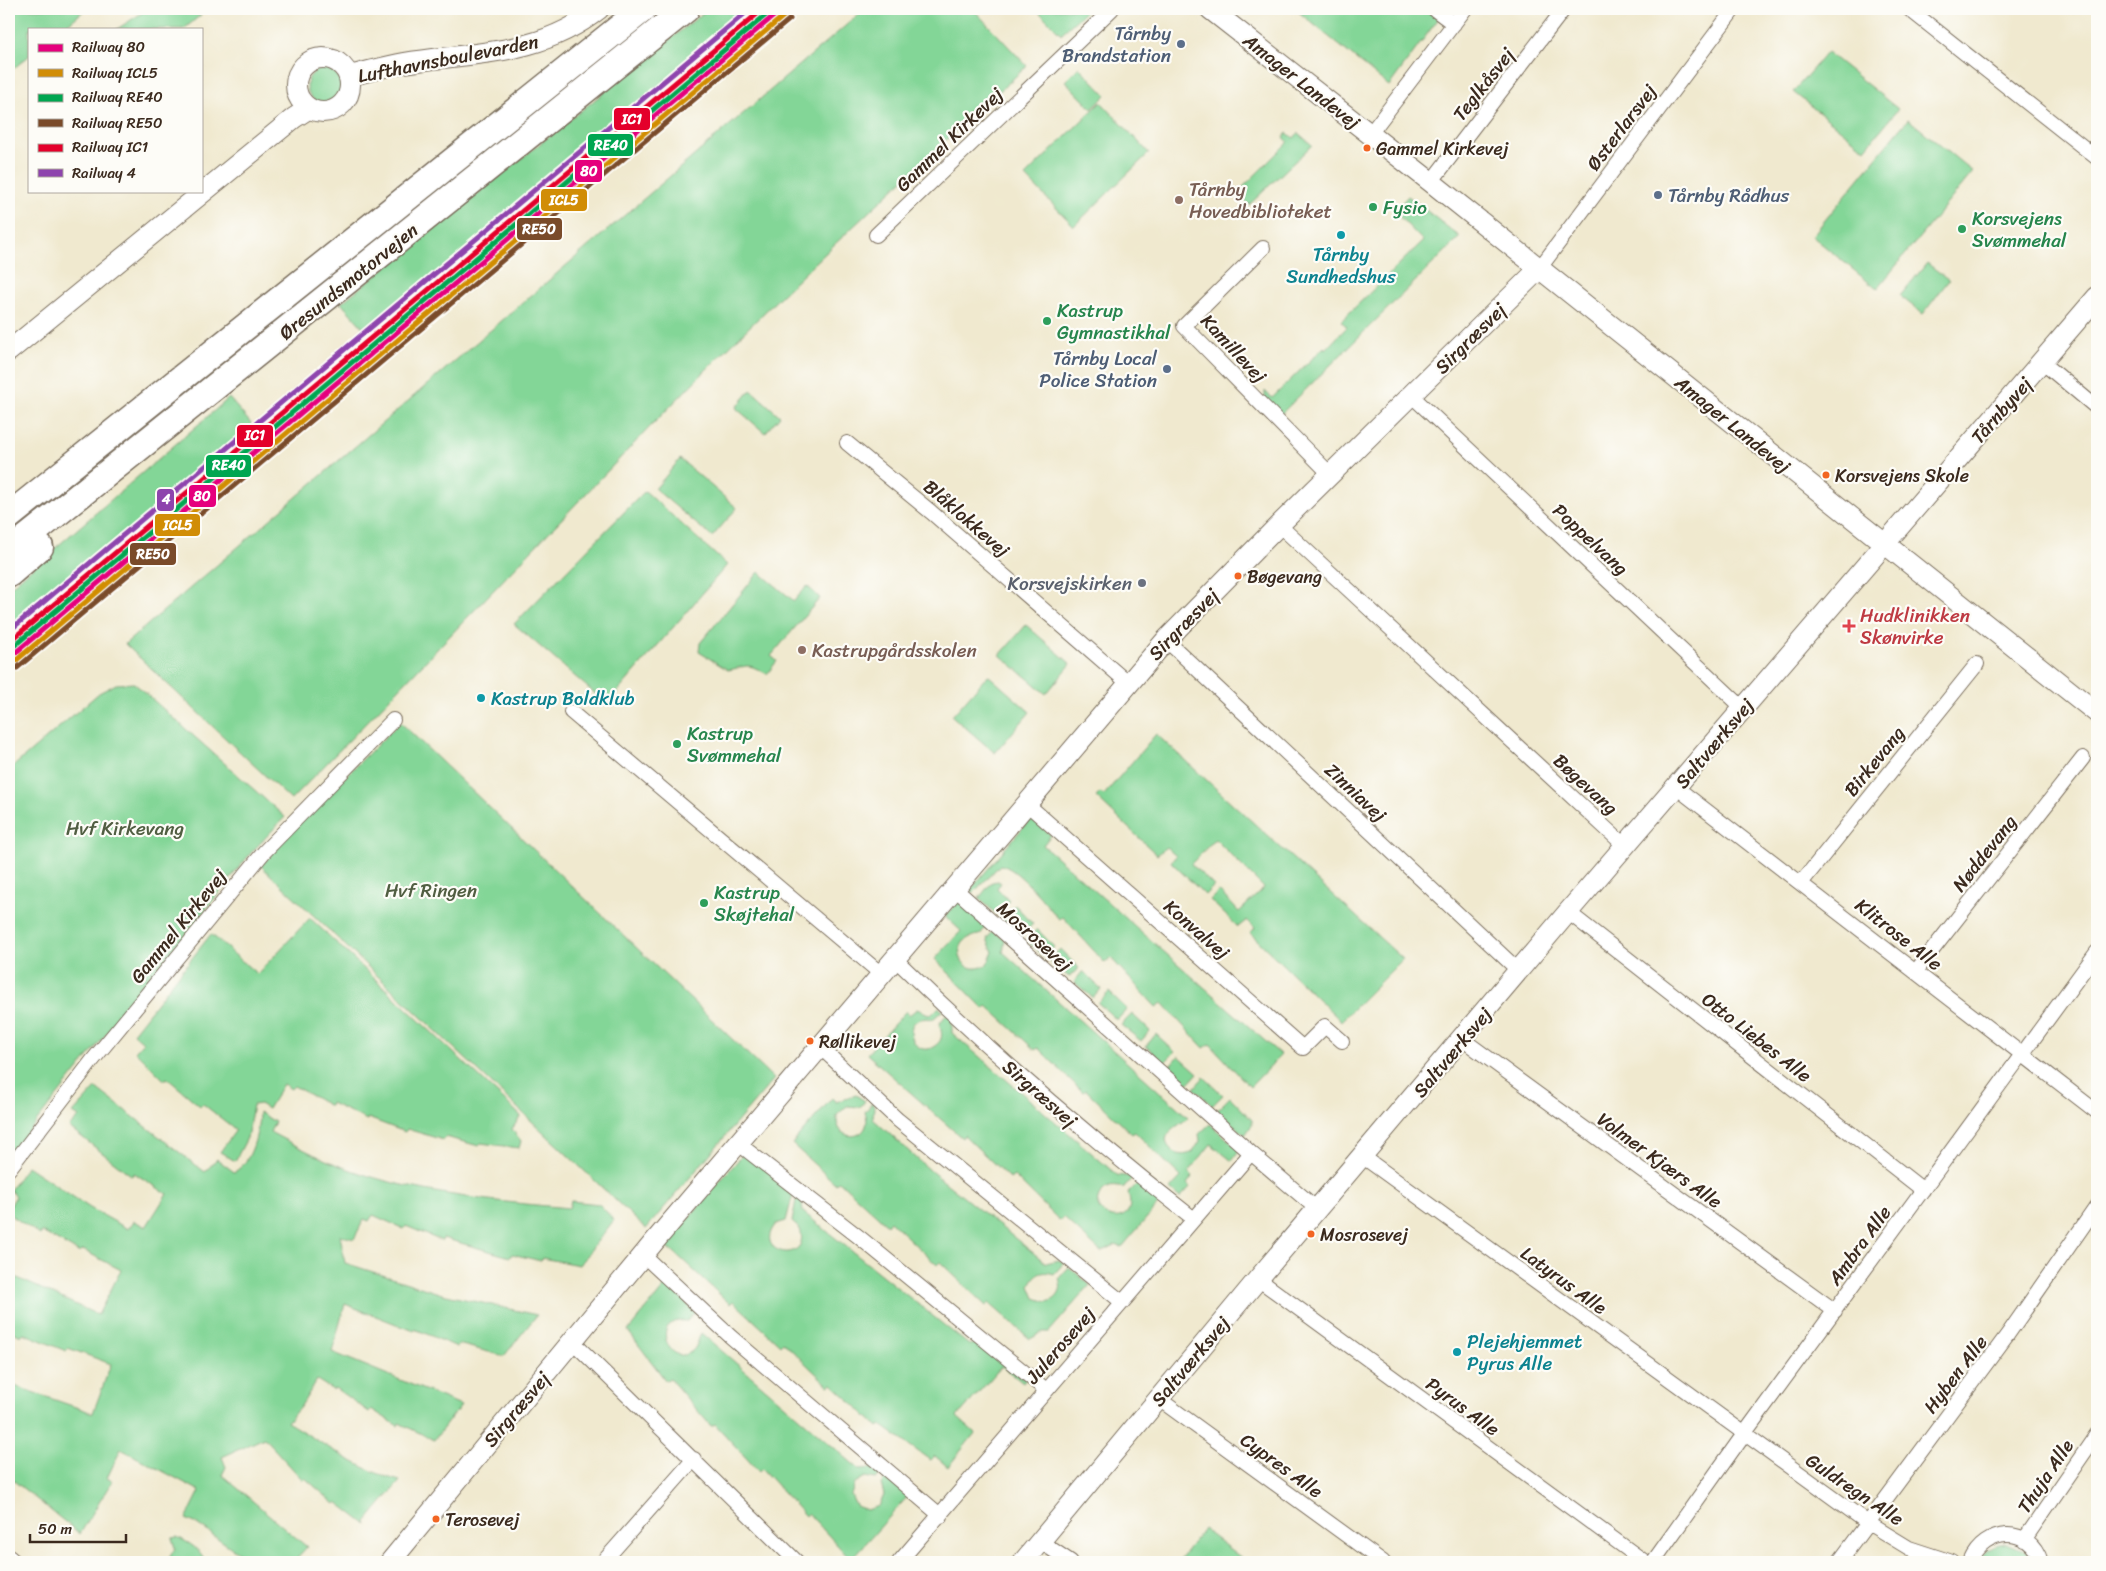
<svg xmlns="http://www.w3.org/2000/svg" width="2106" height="1571" viewBox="0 0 2106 1571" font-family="Sriracha,sans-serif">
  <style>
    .green { fill: #83d697; stroke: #5f805a }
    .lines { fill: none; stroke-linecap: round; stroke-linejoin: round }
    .street-casing { stroke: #7a6d5c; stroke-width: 16 }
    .secondary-casing { stroke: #7a6d5c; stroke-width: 22 }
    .highway-casing { stroke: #7a6d5c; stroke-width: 29 }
    .street { stroke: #fff; stroke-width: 14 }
    .secondary { stroke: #fff; stroke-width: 20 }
    .highway { stroke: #fff; stroke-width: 26 }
    .rail-1-casing { stroke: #fdfcf7; stroke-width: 9 }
    .rail-2-casing { stroke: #fdfcf7; stroke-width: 9 }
    .rail-3-casing { stroke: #fdfcf7; stroke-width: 9 }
    .rail-4-casing { stroke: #fdfcf7; stroke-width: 9 }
    .rail-5-casing { stroke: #fdfcf7; stroke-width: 9 }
    .rail-6-casing { stroke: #fdfcf7; stroke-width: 9 }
    .rail-1 { stroke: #e5007d; stroke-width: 5 }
    .rail-2 { stroke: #d18d06; stroke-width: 5 }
    .rail-3 { stroke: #00a651; stroke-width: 5 }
    .rail-4 { stroke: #7a4b2a; stroke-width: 5 }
    .rail-5 { stroke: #e4002b; stroke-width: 5 }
    .rail-6 { stroke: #8e44ad; stroke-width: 5 }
    .service-dot { fill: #5c6f8a; stroke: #fdfcf7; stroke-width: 2 }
    .bus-dot { fill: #f26522; stroke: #fdfcf7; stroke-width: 2 }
    .education-dot { fill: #8d6e63; stroke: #fdfcf7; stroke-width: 2 }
    .leisure-dot { fill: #2e9e5b; stroke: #fdfcf7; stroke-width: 2 }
    .culture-dot { fill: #0f9aa8; stroke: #fdfcf7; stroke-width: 2 }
    .worship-dot { fill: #6b7280; stroke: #fdfcf7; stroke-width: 2 }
    .health-dot { fill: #e0444e; stroke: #fdfcf7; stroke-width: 2 }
    .labels { text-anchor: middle; stroke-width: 4.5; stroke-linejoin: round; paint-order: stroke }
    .bus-label { font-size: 18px; fill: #3b2a1e; stroke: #fdfcf7; text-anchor: start }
    .service-label { font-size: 19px; fill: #4e5e75; stroke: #fdfcf7; text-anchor: end }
    .street-label { font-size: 19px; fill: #3b2a1e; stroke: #fdfcf7 }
    .education-label { font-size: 19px; fill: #785e54; stroke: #fdfcf7; text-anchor: start }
    .leisure-label { font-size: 19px; fill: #27864d; stroke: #fdfcf7; text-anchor: start }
    .culture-label { font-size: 19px; fill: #0d838f; stroke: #fdfcf7; text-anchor: start }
    .worship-label { font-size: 19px; fill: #5b616d; stroke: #fdfcf7; text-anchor: end }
    .health-label { font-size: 19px; fill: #be3a42; stroke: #fdfcf7; text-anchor: start }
    .park-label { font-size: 19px; fill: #515e42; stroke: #fdfcf7 }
    .line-badge { stroke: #fdfcf7; stroke-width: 2 }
    .badge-label { font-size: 14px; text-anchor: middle; font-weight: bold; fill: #fff }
  </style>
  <rect width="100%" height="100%" fill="#fdfcf7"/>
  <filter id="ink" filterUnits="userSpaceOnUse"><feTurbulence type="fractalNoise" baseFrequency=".02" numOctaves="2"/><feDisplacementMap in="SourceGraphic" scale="10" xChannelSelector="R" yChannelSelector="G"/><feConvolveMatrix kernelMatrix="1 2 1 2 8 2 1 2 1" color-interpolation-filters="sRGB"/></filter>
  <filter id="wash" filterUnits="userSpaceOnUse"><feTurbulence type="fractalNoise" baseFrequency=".0096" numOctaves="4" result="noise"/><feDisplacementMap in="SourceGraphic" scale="20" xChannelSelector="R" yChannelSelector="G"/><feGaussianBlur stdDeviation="1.12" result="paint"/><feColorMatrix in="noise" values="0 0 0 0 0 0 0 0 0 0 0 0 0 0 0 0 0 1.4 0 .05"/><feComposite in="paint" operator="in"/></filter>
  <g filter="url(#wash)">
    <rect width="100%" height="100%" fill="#f0e9cf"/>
    <path class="green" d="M9 9H86L62 29H29V56L9 72Z
      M148 9H208L184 29H117Z
      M708 9H754L367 332 341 303Z
      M865 9H973L1027 66C898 183 771 302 650 427 530 551 412 677 291 800L125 644Z
      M1036 9H1084L1086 11 1061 34Z
      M1295 9H1427L1439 18 1389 86Z
      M1827 52 1898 109 1865 149 1793 92Z
      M1079 67 1106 95 1092 109 1065 81Z
      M307 86a17 17 0 1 1 34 0a17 17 0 1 1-34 0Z
      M1101 102 1149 153 1074 226 1025 176Z
      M1908 119 1973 172 1877 289 1812 236Z
      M1287 133 1294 138 1298 133 1312 145 1249 205 1237 193 1288 142 1284 137Z
      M1408 196 1460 237 1280 415 1265 399V391L1272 398 1324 347 1326 349 1347 327 1341 321 1423 241 1394 211Z
      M1927 263 1949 280 1923 314 1900 296Z
      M751 390 780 416 765 433 736 408Z
      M229 398 254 427 9 635V588Z
      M680 459 737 508 712 537 655 489Z
      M645 491 727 565 607 704 514 624Z
      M759 572 794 601 807 586 820 598 771 656 777 661 767 674C745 662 750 666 728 670L699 652 700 643Z
      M1026 625 1071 664 1046 694 1000 655Z
      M988 675 1030 712 995 753 952 716Z
      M134 683 285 817 250 854 9 1156V770L99 693 116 684Z
      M400 722 774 1079 646 1229 261 866 295 827Z
      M1156 734 1403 959 1341 1021 1250 933 1255 928 1247 920 1238 927 1210 900 1219 891 1239 912 1264 888 1215 839 1191 864 1214 886 1205 895 1171 862 1176 856 1166 847 1157 855 1096 797 1100 793 1104 795Z
      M1031 818 1051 835 1043 845 1281 1055 1250 1087 1210 1044 1204 1048 1162 1003 1156 1007 1111 958 1105 963 1063 917 1059 919C1047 906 1017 866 1000 865L973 893 970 890Z
      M998 881 1001 883 997 888 1009 901 996 914 979 898 992 882Z
      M959 901 987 925 980 935C947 937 958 980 987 965L993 952 987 939 993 931 1005 940 1003 952 1188 1117C1183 1125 1152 1135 1174 1152 1180 1156 1187 1155 1193 1152L1200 1141 1199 1134 1210 1124 1240 1150 1232 1161 1211 1144 1189 1172 1193 1176 1187 1184 1190 1187 1180 1198 1170 1189 1181 1177 1135 1132 1132 1134 1086 1090 1083 1092 1038 1048 1035 1050 987 1006 984 1009 935 959 961 931 945 916Z
      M1015 905 1033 924 1021 936 1002 919Z
      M310 918 521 1116 512 1129 521 1141 519 1148 481 1143 479 1146 445 1137 443 1140 407 1129 405 1132 368 1118 367 1120 331 1103 330 1106 294 1086 291 1089 283 1084 268 1109 260 1104 253 1105 247 1138 235 1161 220 1152 236 1130 203 1104 200 1106 167 1078 164 1080 135 1051 143 1042 133 1033 211 934 257 974Z
      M1037 929 1054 947 1045 957 1026 940Z
      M1060 949 1079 968 1069 977 1049 961Z
      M1083 971 1101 989 1093 998 1074 982Z
      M1109 992 1127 1009 1117 1020 1098 1003Z
      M939 1007 942 1011 933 1019C895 1012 913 1064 936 1045 944 1039 942 1032 939 1024L947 1014 952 1019V1033L1117 1175 1133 1177 1123 1188C1116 1186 1107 1185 1102 1192 1081 1217 1141 1233 1128 1193L1139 1182 1162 1200 1122 1247 1115 1245 1101 1252 1063 1217 1060 1221 1014 1176 1010 1179 964 1135 962 1138 867 1054 906 1011 909 1015 917 1009 931 1015Z
      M1132 1014 1150 1031 1141 1041 1121 1025Z
      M1156 1034 1175 1052 1164 1063 1146 1046Z
      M1179 1056 1198 1073 1188 1084 1169 1067Z
      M1204 1077 1223 1095 1212 1106 1194 1088Z
      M96 1088 205 1172 217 1159 234 1172C252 1163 259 1131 259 1112L275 1122 270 1132C289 1142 308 1152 328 1161 402 1193 489 1201 569 1208L571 1201 599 1204 614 1220 579 1265 542 1258 541 1261 512 1254 510 1257 443 1238 442 1241 406 1226 404 1229 373 1215 369 1221 364 1219 354 1239 340 1235 345 1263 442 1294 537 1315 504 1356 458 1344 457 1347 415 1329 414 1331 345 1304 332 1352 461 1405 434 1440 399 1423 398 1426 371 1409 369 1412 335 1388 333 1390 317 1380 301 1406 287 1422C323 1443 359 1470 400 1481L366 1522 367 1525 337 1502 335 1504 305 1478 303 1480 264 1438 222 1457 226 1467 222 1475 307 1547 293 1562H238L239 1553 197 1524 186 1519 200 1491 121 1449 107 1478 112 1481 80 1534 9 1477V1384L93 1413 111 1364 68 1348 66 1351 23 1333 21 1336 9 1330V1274L98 1315 121 1270 83 1250 80 1253 42 1232 40 1235 9 1214V1208L16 1196 10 1190 27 1166 90 1208 128 1229 134 1221 146 1227 167 1194 134 1173 132 1176 69 1127 79 1117 73 1113Z
      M856 1095 865 1101 860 1107 847 1106 837 1115C834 1146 876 1140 865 1112L872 1103 874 1106 873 1119 932 1172 1046 1263 1059 1260 1064 1263 1054 1274C1042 1270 1034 1274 1030 1286L1035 1298 1047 1302C1059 1299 1063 1290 1059 1278L1069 1267 1090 1285 1049 1332H1043L1030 1339 989 1303 986 1306 940 1262 937 1265 890 1221 887 1225 839 1181 836 1184 792 1144 832 1098 836 1102Z
      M1230 1097 1252 1120V1125L1245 1135 1217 1110Z
      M745 1152 787 1185 784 1189 793 1194 786 1221 776 1224C750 1254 812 1266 800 1229L792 1222 796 1200 799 1196 801 1197 803 1212 969 1345 983 1343 1026 1379 1023 1383 1002 1366 957 1417 975 1433 948 1467 935 1456 930 1460 881 1425 878 1427 832 1384 829 1386 783 1342 780 1345 733 1301 730 1304 674 1252 664 1247Z
      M667 1284 695 1312 687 1321C646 1316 672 1375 695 1348 698 1343 699 1337 701 1333L859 1469 873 1468 881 1473 876 1479 865 1477 855 1483 851 1495 856 1506 867 1510 879 1506 884 1495 881 1484 887 1478 908 1496 851 1560 808 1513 805 1516 762 1469 759 1472 715 1424 711 1426 670 1379 666 1381 628 1331Z
      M1203 1529 1247 1562H1178Z
      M177 1537C191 1544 199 1548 206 1562H167L175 1548 172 1538Z
      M2007 1544 2026 1552 2032 1562H1978C1985 1549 1993 1546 2007 1544Z"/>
  </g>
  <g filter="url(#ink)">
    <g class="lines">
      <g class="street-casing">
        <path id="street" d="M1434 9 1454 24
          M1909 9 2097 158
          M1370 134 1465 9
          M1431 182 1564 9
          M876 235 1112 9
          M1263 248 1184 326 1331 475
          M1539 269 1734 9
          M2042 362 2097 408
          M1412 396 1744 709
          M847 443 931 512 1128 683
          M1279 525 1625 846
          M1166 640 1519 971
          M571 712 880 973
          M1677 788 2097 1112
          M1027 804 1303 1048 1325 1026 1342 1041
          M1801 883 1977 664
          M954 888 1251 1153 1317 1209
          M1568 912 1923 1190
          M894 958C989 1051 1089 1137 1194 1219
          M1916 971 2083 758
          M1462 1039 1835 1311
          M819 1046 898 1120 1122 1302
          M739 1144 859 1237 1046 1390
          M1362 1156 1868 1523 1909 1548 1952 1562
          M9 1169 92 1061 264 852 393 720
          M643 1255 731 1337 941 1516
          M1258 1279 1645 1562
          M573 1342 797 1562
          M1159 1399 1383 1562
          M2024 1540 2097 1434
          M1041 1542 1071 1562
          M9 1557 15 1562
          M603 1562 694 1459
          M899 1562 1251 1153
          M1653 1562 1744 1434 2097 952
          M1839 1562 2008 1334 2097 1206
          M1970 1562C1984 1528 2030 1524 2041 1562"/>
      </g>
      <g class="secondary-casing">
        <path id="secondary" d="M1210 9 1431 182 2097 713
          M296 85a27 27 0 1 1 54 0a27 27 0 1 1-54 0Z
          M349 76C367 72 386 66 404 63 475 52 540 56 599 9
          M9 351 294 118 308 109
          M390 1562 654 1242 1166 640 1279 525 1539 269
          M1023 1562 1258 1279 1568 912 2097 297"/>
      </g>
      <g class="highway-casing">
        <path id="highway" d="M9 516 643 9
          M9 552 686 9
          M9 574 40 547"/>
      </g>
      <use href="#street" class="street"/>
      <use href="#secondary" class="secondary"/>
      <use href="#highway" class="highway"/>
      <g class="rail-1-casing">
        <path id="rail-1" d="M9 658 782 9"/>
      </g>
      <g class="rail-2-casing">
        <path id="rail-2" d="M13 663 786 14"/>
      </g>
      <g class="rail-3-casing">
        <path id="rail-3" d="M9 650 773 9"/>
      </g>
      <g class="rail-4-casing">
        <path id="rail-4" d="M17 668 790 19"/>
      </g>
      <g class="rail-5-casing">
        <path id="rail-5" d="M9 642 763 9"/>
      </g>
      <g class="rail-6-casing">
        <path id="rail-6" d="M9 631 750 9"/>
      </g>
      <use href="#rail-1" class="rail-1"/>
      <use href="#rail-2" class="rail-2"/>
      <use href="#rail-3" class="rail-3"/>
      <use href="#rail-4" class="rail-4"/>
      <use href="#rail-5" class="rail-5"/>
      <use href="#rail-6" class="rail-6"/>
    </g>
  </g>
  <g class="service-dot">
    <circle cx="1181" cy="44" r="5"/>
    <circle cx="1658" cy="195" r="5"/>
    <circle cx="1167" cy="369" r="5"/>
  </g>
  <g class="bus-dot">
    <circle cx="1367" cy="148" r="4.5"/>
    <circle cx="1826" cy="475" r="4.5"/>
    <circle cx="1238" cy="576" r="4.5"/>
    <circle cx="810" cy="1041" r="4.5"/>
    <circle cx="1311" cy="1234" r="4.5"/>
    <circle cx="436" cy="1519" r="4.5"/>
  </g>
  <g class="education-dot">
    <circle cx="1179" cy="200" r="5"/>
    <circle cx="802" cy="650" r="5"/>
  </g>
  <g class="leisure-dot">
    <circle cx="1373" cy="207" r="5"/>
    <circle cx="1962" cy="229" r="5"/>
    <circle cx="1047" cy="321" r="5"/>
    <circle cx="677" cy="744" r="5"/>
    <circle cx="704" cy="903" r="5"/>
  </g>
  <g class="culture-dot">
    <circle cx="1341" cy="235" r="5"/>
    <circle cx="481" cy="698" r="5"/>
    <circle cx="1457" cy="1352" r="5"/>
  </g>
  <circle class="worship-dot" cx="1142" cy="583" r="5"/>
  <path class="health-dot" d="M1846.5 618.5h5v5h5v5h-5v5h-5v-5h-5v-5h5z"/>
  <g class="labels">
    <g class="bus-label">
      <text x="1376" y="155">Gammel Kirkevej</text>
      <text x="1835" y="482">Korsvejens Skole</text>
      <text x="1247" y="583">Bøgevang</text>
      <text x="819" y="1048">Røllikevej</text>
      <text x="1320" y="1241">Mosrosevej</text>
      <text x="445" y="1526">Terosevej</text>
    </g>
    <g class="service-label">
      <text x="1171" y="40">Tårnby<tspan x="1171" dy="22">Brandstation</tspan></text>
      <text x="1668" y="202" text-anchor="start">Tårnby Rådhus</text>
      <text x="1157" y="365">Tårnby Local<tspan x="1157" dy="22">Police Station</tspan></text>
    </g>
    <g class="street-label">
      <text transform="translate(448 58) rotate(-11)" y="7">Lufthavnsboulevarden</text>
      <text transform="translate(1302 81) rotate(38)" y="7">Amager Landevej</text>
      <text transform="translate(1483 84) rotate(-52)" y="7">Teglkåsvej</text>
      <text transform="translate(1621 127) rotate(-53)" y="7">Østerlarsvej</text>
      <text transform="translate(949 139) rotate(-44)" y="7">Gammel Kirkevej</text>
      <text transform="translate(348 281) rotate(-39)" y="7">Øresundsmotorvejen</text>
      <text transform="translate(1470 338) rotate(-45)" y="7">Sirgræsvej</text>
      <text transform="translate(1234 348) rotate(47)" y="7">Kamillevej</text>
      <text transform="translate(2001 410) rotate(-49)" y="7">Tårnbyvej</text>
      <text transform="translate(1733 424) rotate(39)" y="7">Amager Landevej</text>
      <text transform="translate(967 518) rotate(41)" y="7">Blåklokkevej</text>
      <text transform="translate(1591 539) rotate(43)" y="7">Poppelvang</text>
      <text transform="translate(1183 624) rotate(-46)" y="7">Sirgræsvej</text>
      <text transform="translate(1714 743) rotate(-50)" y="7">Saltværksvej</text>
      <text transform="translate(1874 761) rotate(-51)" y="7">Birkevang</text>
      <text transform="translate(1586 784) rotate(43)" y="7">Bøgevang</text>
      <text transform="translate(1356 792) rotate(43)" y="7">Zinniavej</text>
      <text transform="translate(1984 853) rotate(-52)" y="7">Nøddevang</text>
      <text transform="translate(178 926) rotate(-51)" y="7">Gammel Kirkevej</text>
      <text transform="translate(1197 929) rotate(41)" y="7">Konvalvej</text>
      <text transform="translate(1899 934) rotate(38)" y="7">Klitrose Alle</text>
      <text transform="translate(1035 936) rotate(42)" y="7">Mosrosevej</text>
      <text transform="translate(1757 1037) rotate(38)" y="7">Otto Liebes Alle</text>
      <text transform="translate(1452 1052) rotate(-50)" y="7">Saltværksvej</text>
      <text transform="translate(1040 1093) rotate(41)" y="7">Sirgræsvej</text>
      <text transform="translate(1660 1160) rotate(36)" y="7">Volmer Kjærs Alle</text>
      <text transform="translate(1859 1245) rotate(-54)" y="7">Ambra Alle</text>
      <text transform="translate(1564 1280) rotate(36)" y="7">Latyrus Alle</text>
      <text transform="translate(1060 1345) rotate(-49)" y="7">Julerosevej</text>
      <text transform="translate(1190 1361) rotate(-50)" y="7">Saltværksvej</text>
      <text transform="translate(1955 1374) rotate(-53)" y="7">Hyben Alle</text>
      <text transform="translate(1463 1406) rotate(36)" y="7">Pyrus Alle</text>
      <text transform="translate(516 1409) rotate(-50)" y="7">Sirgræsvej</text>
      <text transform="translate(1282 1465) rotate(36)" y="7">Cypres Alle</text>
      <text transform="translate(2045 1476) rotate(-56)" y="7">Thuja Alle</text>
      <text transform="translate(1855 1489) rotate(34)" y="7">Guldregn Alle</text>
    </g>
    <g class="education-label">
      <text x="1189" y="196">Tårnby<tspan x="1189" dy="22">Hovedbiblioteket</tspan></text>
      <text x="812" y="657">Kastrupgårdsskolen</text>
    </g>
    <g class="leisure-label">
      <text x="1383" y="214">Fysio</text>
      <text x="1972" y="225">Korsvejens<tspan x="1972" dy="22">Svømmehal</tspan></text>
      <text x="1057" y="317">Kastrup<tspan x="1057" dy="22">Gymnastikhal</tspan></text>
      <text x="687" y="740">Kastrup<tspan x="687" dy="22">Svømmehal</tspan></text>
      <text x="714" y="899">Kastrup<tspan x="714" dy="22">Skøjtehal</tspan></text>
    </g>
    <g class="culture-label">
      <text x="1341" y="261" text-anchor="middle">Tårnby<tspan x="1341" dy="22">Sundhedshus</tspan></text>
      <text x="491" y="705">Kastrup Boldklub</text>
      <text x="1467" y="1348">Plejehjemmet<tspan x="1467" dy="22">Pyrus Alle</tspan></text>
    </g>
    <g class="worship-label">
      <text x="1132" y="590">Korsvejskirken</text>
    </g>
    <g class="health-label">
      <text x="1860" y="622">Hudklinikken<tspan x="1860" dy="22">Skønvirke</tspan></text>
    </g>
    <g class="park-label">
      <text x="125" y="835">Hvf Kirkevang</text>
      <text x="431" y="897">Hvf Ringen</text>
    </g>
  </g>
  <g class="line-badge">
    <rect x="613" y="107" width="38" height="24" rx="5" fill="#e4002b"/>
    <rect x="587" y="133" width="47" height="24" rx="5" fill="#00a651"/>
    <rect x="574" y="159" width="29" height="24" rx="5" fill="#e5007d"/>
    <rect x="540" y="188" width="48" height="24" rx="5" fill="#d18d06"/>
    <rect x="516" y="217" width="47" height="24" rx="5" fill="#7a4b2a"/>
    <rect x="236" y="424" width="38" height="24" rx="5" fill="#e4002b"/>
    <rect x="205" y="454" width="47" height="24" rx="5" fill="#00a651"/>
    <rect x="188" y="484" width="29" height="24" rx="5" fill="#e5007d"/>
    <rect x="156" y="488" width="19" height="24" rx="5" fill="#8e44ad"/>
    <rect x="154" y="513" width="47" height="24" rx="5" fill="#d18d06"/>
    <rect x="129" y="542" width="48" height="24" rx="5" fill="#7a4b2a"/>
  </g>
  <g class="badge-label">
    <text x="632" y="124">IC1</text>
    <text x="611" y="150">RE40</text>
    <text x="589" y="176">80</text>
    <text x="564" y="205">ICL5</text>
    <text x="539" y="234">RE50</text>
    <text x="255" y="440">IC1</text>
    <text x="229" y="470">RE40</text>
    <text x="202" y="501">80</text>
    <text x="166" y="504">4</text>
    <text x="178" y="530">ICL5</text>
    <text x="153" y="559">RE50</text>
  </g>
  <rect width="2106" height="1571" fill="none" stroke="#fdfcf7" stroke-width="30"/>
  <rect x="28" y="28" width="175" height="165" fill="#fdfcf7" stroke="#afa8a0"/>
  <rect x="38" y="44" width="25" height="8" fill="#e5007d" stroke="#afa8a0"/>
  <text x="72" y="52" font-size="15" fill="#3b2a1e">Railway 80</text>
  <rect x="38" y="69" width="25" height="8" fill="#d18d06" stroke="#afa8a0"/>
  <text x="72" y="78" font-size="15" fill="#3b2a1e">Railway ICL5</text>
  <rect x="38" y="94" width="25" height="8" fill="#00a651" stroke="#afa8a0"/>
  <text x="72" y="102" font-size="15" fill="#3b2a1e">Railway RE40</text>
  <rect x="38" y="119" width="25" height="8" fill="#7a4b2a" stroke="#afa8a0"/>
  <text x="72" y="128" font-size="15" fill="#3b2a1e">Railway RE50</text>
  <rect x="38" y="144" width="25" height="8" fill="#e4002b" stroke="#afa8a0"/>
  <text x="72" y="152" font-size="15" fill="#3b2a1e">Railway IC1</text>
  <rect x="38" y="169" width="25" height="8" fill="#8e44ad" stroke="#afa8a0"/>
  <text x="72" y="178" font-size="15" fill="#3b2a1e">Railway 4</text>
  <path d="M30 1534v8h96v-8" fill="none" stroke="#3b2a1e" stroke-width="2.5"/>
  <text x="38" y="1534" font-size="15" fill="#3b2a1e" stroke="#fdfcf7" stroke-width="4" paint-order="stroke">50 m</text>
</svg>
